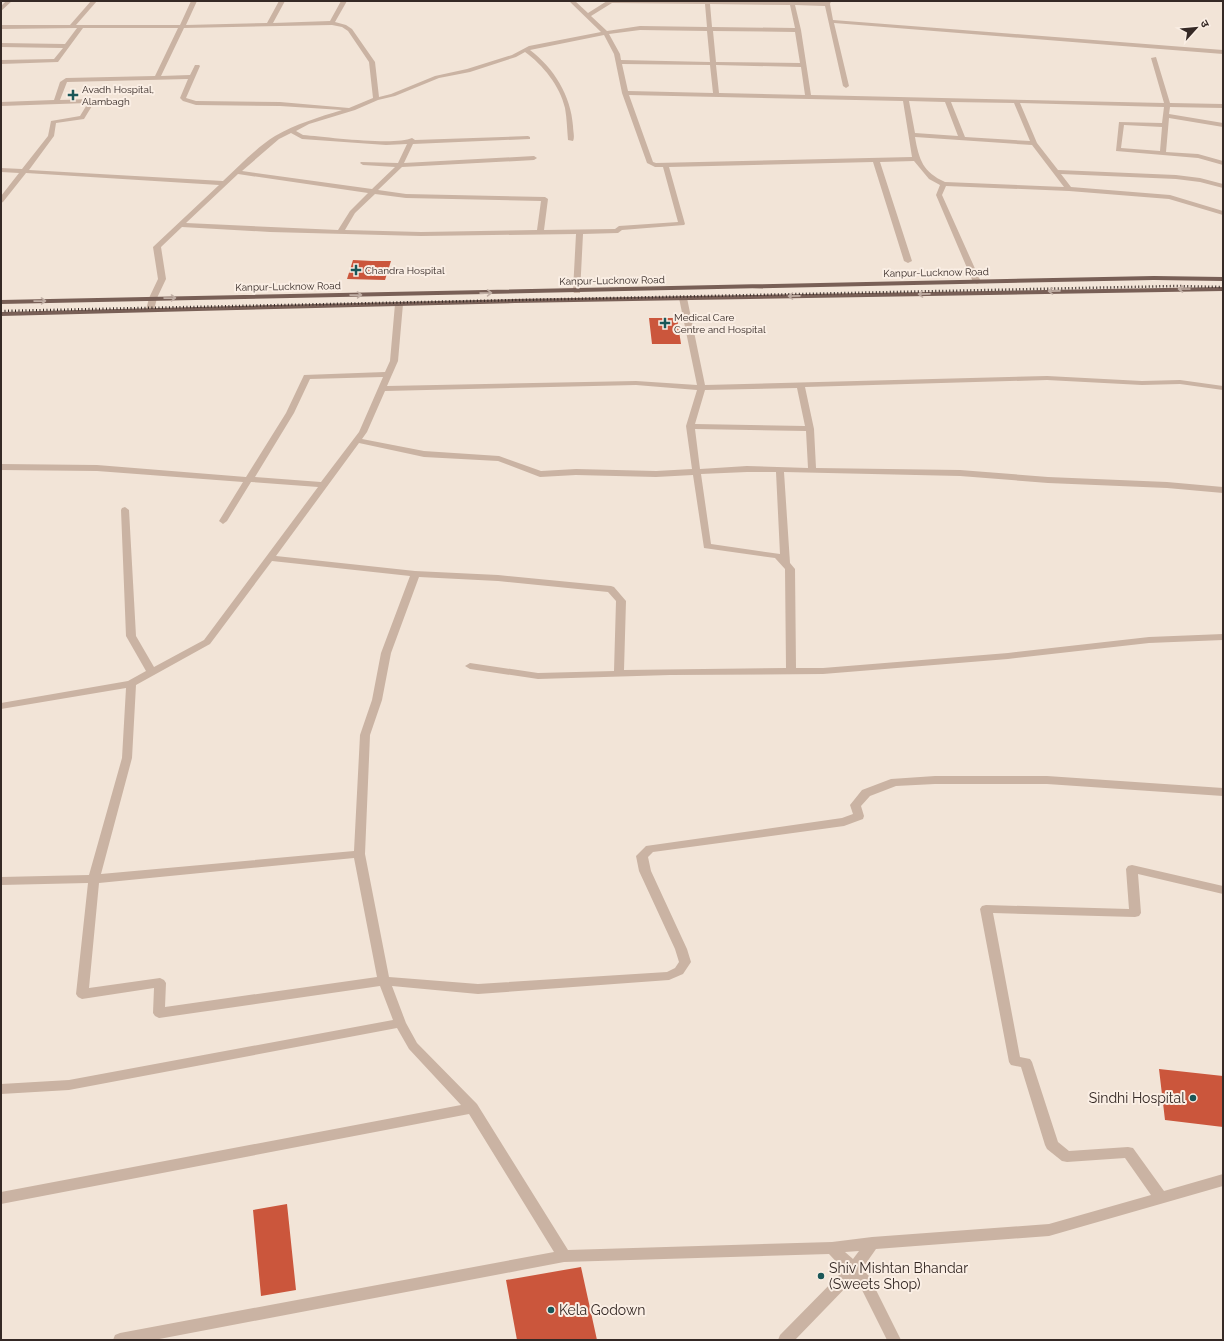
<svg xmlns="http://www.w3.org/2000/svg" width="1224" height="1341" viewBox="0 0 1224 1341" font-family="Raleway,'Noto Sans Devanagari',sans-serif">
  <style>
    .building { fill: #cb563c }
    .lines { fill: none; stroke-linecap: round; stroke-linejoin: round }
    .minor { fill: #cab3a3; fill-rule: evenodd }
    .major { fill: #785f56; fill-rule: evenodd }
    .rail { stroke: #352925; stroke-width: 2.5; stroke-dasharray: 1 2.5; stroke-linecap: butt }
    .oneway { stroke: #c0aea4 }
    .poi-dot { fill: #1a5758; stroke: #faeee4; stroke-width: 1.5 }
    .labels { text-anchor: middle; stroke-width: 4; stroke-linejoin: round; paint-order: stroke }
    .far-poi-label { font-size: 10px; fill: #352925; stroke: #faeee4; text-anchor: start }
    .far-street-label { font-size: 10px; fill: #352925; stroke: #faeee4 }
    .near-poi-label { font-size: 14px; fill: #352925; stroke: #faeee4; text-anchor: start }
  </style>
  <rect width="100%" height="100%" fill="#f2e4d7"/>
  <path class="building" d="M353 260 372 261H391L385 280 347 279Z
    M649 318H677L681 344H652Z
    M1159 1069 1223 1076V1127L1165 1120Z
    M287 1204 296 1290 261 1296 253 1210Z
    M581 1267 597 1340H517L506 1280Z"/>
  <g class="lines">
    <path class="minor" d="M6 1H12L1 11V6Z
      M91 1H97L76 25H180L191 1H197L186 25 267 23 279 1H285L273 23 330 21 341 1H347L335 22 346 25 352 29 375 62 379 97 391 94 435 76 467 69 512 55 529 46 601 32 569 1H575L588 13 607 1 825 2 831 1 830 4 833 20 1223 50V54L834 23 849 86 846 88 843 86 825 6 795 5 801 30 811 95 1164 103 1151 58 1156 57 1170 103 1223 104V108L1170 107 1169 114 1223 123V127L1169 118 1166 152 1198 154 1223 161V165L1198 158 1116 151 1119 122 1162 123 1164 107 1020 103 1037 143 1058 170 1176 175 1200 178 1223 184V188L1200 182 1176 179 1061 174 1071 187 1170 195 1223 211V215L1169 199 1069 191 946 186 942 195 981 282 977 284 973 282 936 195 940 185 929 179 914 161 880 162 912 261 908 263 904 261 873 162 669 167 685 224 684 225 622 230 618 233 583 234 580 293H574L573 291 576 234 421 236 270 232 182 227 161 247 166 279 157 298 154 310 150 312 146 310 149 298 158 279 153 247 219 185 26 173 3 202 1 203V196L19 173 1 172V168L22 169 48 136 51 121 80 116 88 103 1 106V102L54 100 60 82 66 78 155 76 178 28H83L58 62 1 64V60L54 59 63 48 1 47V43L65 44 77 28 1 29V25H70ZM612 3 705 4 707 27 640 26 607 31 591 16ZM710 4 790 5 795 28 712 27ZM332 25 342 27 348 31 369 62 373 98 349 108 280 102 196 101 186 98 200 66 199 65H195L190 75 161 76 184 28ZM640 30 707 31 710 62 621 60 620 54 609 34ZM713 31 795 32 800 63 716 62ZM604 35 614 54 622 93 647 163 655 167H663L678 222 619 226 615 229 544 230 548 199 545 197 406 194 378 190 402 167 534 160 537 158 534 156 404 163 413 144 530 139V137L528 136 415 140 412 138C395 146 327 137 303 135L296 131 309 124 355 110 378 100 395 96 439 78 470 72 516 57 525 52C543 65 560 86 565 108 567 119 567 130 568 140L573 141C575 137 573 131 573 126 571 96 554 68 530 50ZM622 64 710 65 713 93 628 91ZM716 65 801 67 805 95 719 93ZM188 79 180 98 183 101 196 105 280 106 342 110C319 117 296 124 275 136 256 148 239 166 223 181L29 170 54 136 56 123 84 119 95 101 92 99 60 100 67 82ZM629 95 903 101 912 157 656 163 653 162ZM909 101 945 102 958 136 915 133ZM951 102 1014 103 1030 141 965 137ZM1124 125 1162 127 1160 151 1121 148ZM291 133 302 139 386 145 407 144 398 163 361 162 360 163 363 165 395 167 372 189 242 171 279 139ZM915 137 1032 145 1064 187 945 182C923 172 919 160 915 137ZM238 174 368 193 350 211 338 230 186 223ZM375 194 406 198 541 201 537 230 421 232 345 230 355 213Z
      M680 296H683L687 298 705 385 1047 376 1142 381 1180 380 1223 386V390L1180 384 1142 385 1047 380 805 387 814 429 816 468 960 470 1048 477 1167 482 1223 487V493L1167 488 1048 483 960 476 784 472 790 563 795 569 796 668H823L1008 653 1149 637 1223 634V640L1149 643 1008 659 823 674 670 675 538 679 470 669 465 666 470 663 538 673 614 671 616 601 608 592 498 581 419 577 391 653 382 700 370 735 365 854 389 977 478 984 667 972 675 968 679 962 675 949 639 871 636 856 646 846 842 818 853 814 850 805 862 790 891 779 935 776H1047L1223 788V796L1047 784H935L896 786 870 796 861 806 864 816 863 819 844 826 653 852 648 857 651 871 687 949 691 962 683 974 669 980 478 994 392 986 406 1023 417 1043 477 1104 568 1250 832 1242 872 1237 1049 1224 1151 1195 1125 1158 1067 1162 1062 1161 1047 1149 1045 1145 1021 1067 1011 1065 1009 1062 980 909 982 906 986 905 1129 909 1126 869 1128 866 1132 865 1223 886V894L1138 874 1141 913 1139 916 1135 917 993 913 1020 1057 1030 1059 1032 1062 1058 1142 1069 1151 1128 1147 1133 1148 1164 1191 1223 1174V1186L1049 1236 876 1249 862 1269 869 1276 901 1340H887L859 1284 854 1279 795 1340H778L780 1335 844 1270 829 1254 564 1262 154 1340H113L115 1335 120 1333 554 1252 469 1114 1 1204V1192L461 1105 409 1049 397 1028 69 1090 1 1094V1084L69 1080 393 1020 380 986 159 1018 155 1016 153 1013 154 988 82 999 78 997 76 994 88 883 1 885V877L89 875 122 758 126 688 1 709V703L128 681 146 671 126 636 121 510 122 508 125 507 129 510 136 636 154 667 204 640 318 487 251 482 227 521 223 524 219 521 243 482 97 471 1 470V464L97 465 246 477 286 413 304 375 385 372 390 361 395 304 399 302 403 304 398 361 387 386 636 381 697 385 679 298ZM383 377 359 432 321 482 255 477 294 413 310 379ZM636 385 697 390 686 426 692 469 656 471 576 469 541 471 499 456 424 451 362 439 367 432 385 391ZM797 388 805 426 695 424 705 390ZM695 429 806 431 808 468 747 466 700 469ZM359 443 424 457 498 461 540 477 576 475 656 477 693 475 704 548 775 558 785 569 786 668 624 670 626 601 614 587 611 586 498 575 415 571 276 556ZM747 472H776L780 554 711 544 701 474ZM272 561 410 576 381 653 372 700 360 735 354 851 101 874 132 758 136 685 210 644ZM354 858 377 977 165 1007 166 983 164 980 160 978 89 988 99 883ZM859 1251 853 1259 845 1252Z"/>
    <path class="major" d="M1154 276 1223 277V281L1154 280 1 304V300Z
      M1223 287V291L515 303 1 316V312L515 299Z"/>
    <path class="rail" d="M1 311 1176 286 1223 287"/>
  </g>
  <defs><path id="oneway-shaft" d="M-6 0H5M1.5-3L5.5 0L1.5 3" fill="none" stroke-width="1.6" stroke-linecap="round" stroke-linejoin="round"/></defs>
  <g class="oneway">
    <use href="#oneway-shaft" transform="translate(1184 289) rotate(-180)"/>
    <use href="#oneway-shaft" transform="translate(1054 291) rotate(179)"/>
    <use href="#oneway-shaft" transform="translate(486 293) rotate(-1)"/>
    <use href="#oneway-shaft" transform="translate(924 294) rotate(179)"/>
    <use href="#oneway-shaft" transform="translate(356 295) rotate(-1)"/>
    <use href="#oneway-shaft" transform="translate(794 296) rotate(179)"/>
    <use href="#oneway-shaft" transform="translate(170 298) rotate(-1)"/>
    <use href="#oneway-shaft" transform="translate(40 301) rotate(-1)"/>
  </g>
  <g class="poi-dot">
    <path d="M71 89h4v4h4v4h-4v4h-4v-4h-4v-4h4z"/>
    <path d="M354 264h4v4h4v4h-4v4h-4v-4h-4v-4h4z"/>
    <path d="M663 317h4v4h4v4h-4v4h-4v-4h-4v-4h4z"/>
    <circle cx="1193" cy="1098" r="4"/>
    <circle cx="821" cy="1276" r="4"/>
    <circle cx="551" cy="1310" r="4"/>
  </g>
  <g class="labels">
    <g class="far-poi-label">
      <text x="82" y="93">Avadh Hospital,<tspan x="82" dy="12">Alambagh</tspan></text>
      <text x="365" y="274">Chandra Hospital</text>
      <text x="674" y="321">Medical Care<tspan x="674" dy="12">Centre and Hospital</tspan></text>
    </g>
    <g class="far-street-label">
      <text transform="translate(936 272) rotate(-1)" y="4">Kanpur-Lucknow Road</text>
      <text transform="translate(612 280) rotate(-1)" y="4">Kanpur-Lucknow Road</text>
      <text transform="translate(288 286) rotate(-1)" y="4">Kanpur-Lucknow Road</text>
    </g>
    <g class="near-poi-label">
      <text x="1185" y="1103" text-anchor="end">Sindhi Hospital</text>
      <text x="829" y="1273">Shiv Mishtan Bhandar<tspan x="829" dy="16">(Sweets Shop)</tspan></text>
      <text x="559" y="1315">Kela Godown</text>
    </g>
  </g>
  <rect width="1224" height="1341" fill="none" stroke="#352925" stroke-width="4"/>
  <g transform="translate(1196 28) rotate(63)" stroke="#faeee4" stroke-width="3" paint-order="stroke">
  <path d="M0-3L7 15L0 10L-7 15Z" fill="#352925"/>
  <text y="-6" font-size="11" font-weight="bold" text-anchor="middle" fill="#352925">उ</text>
  </g>
</svg>
